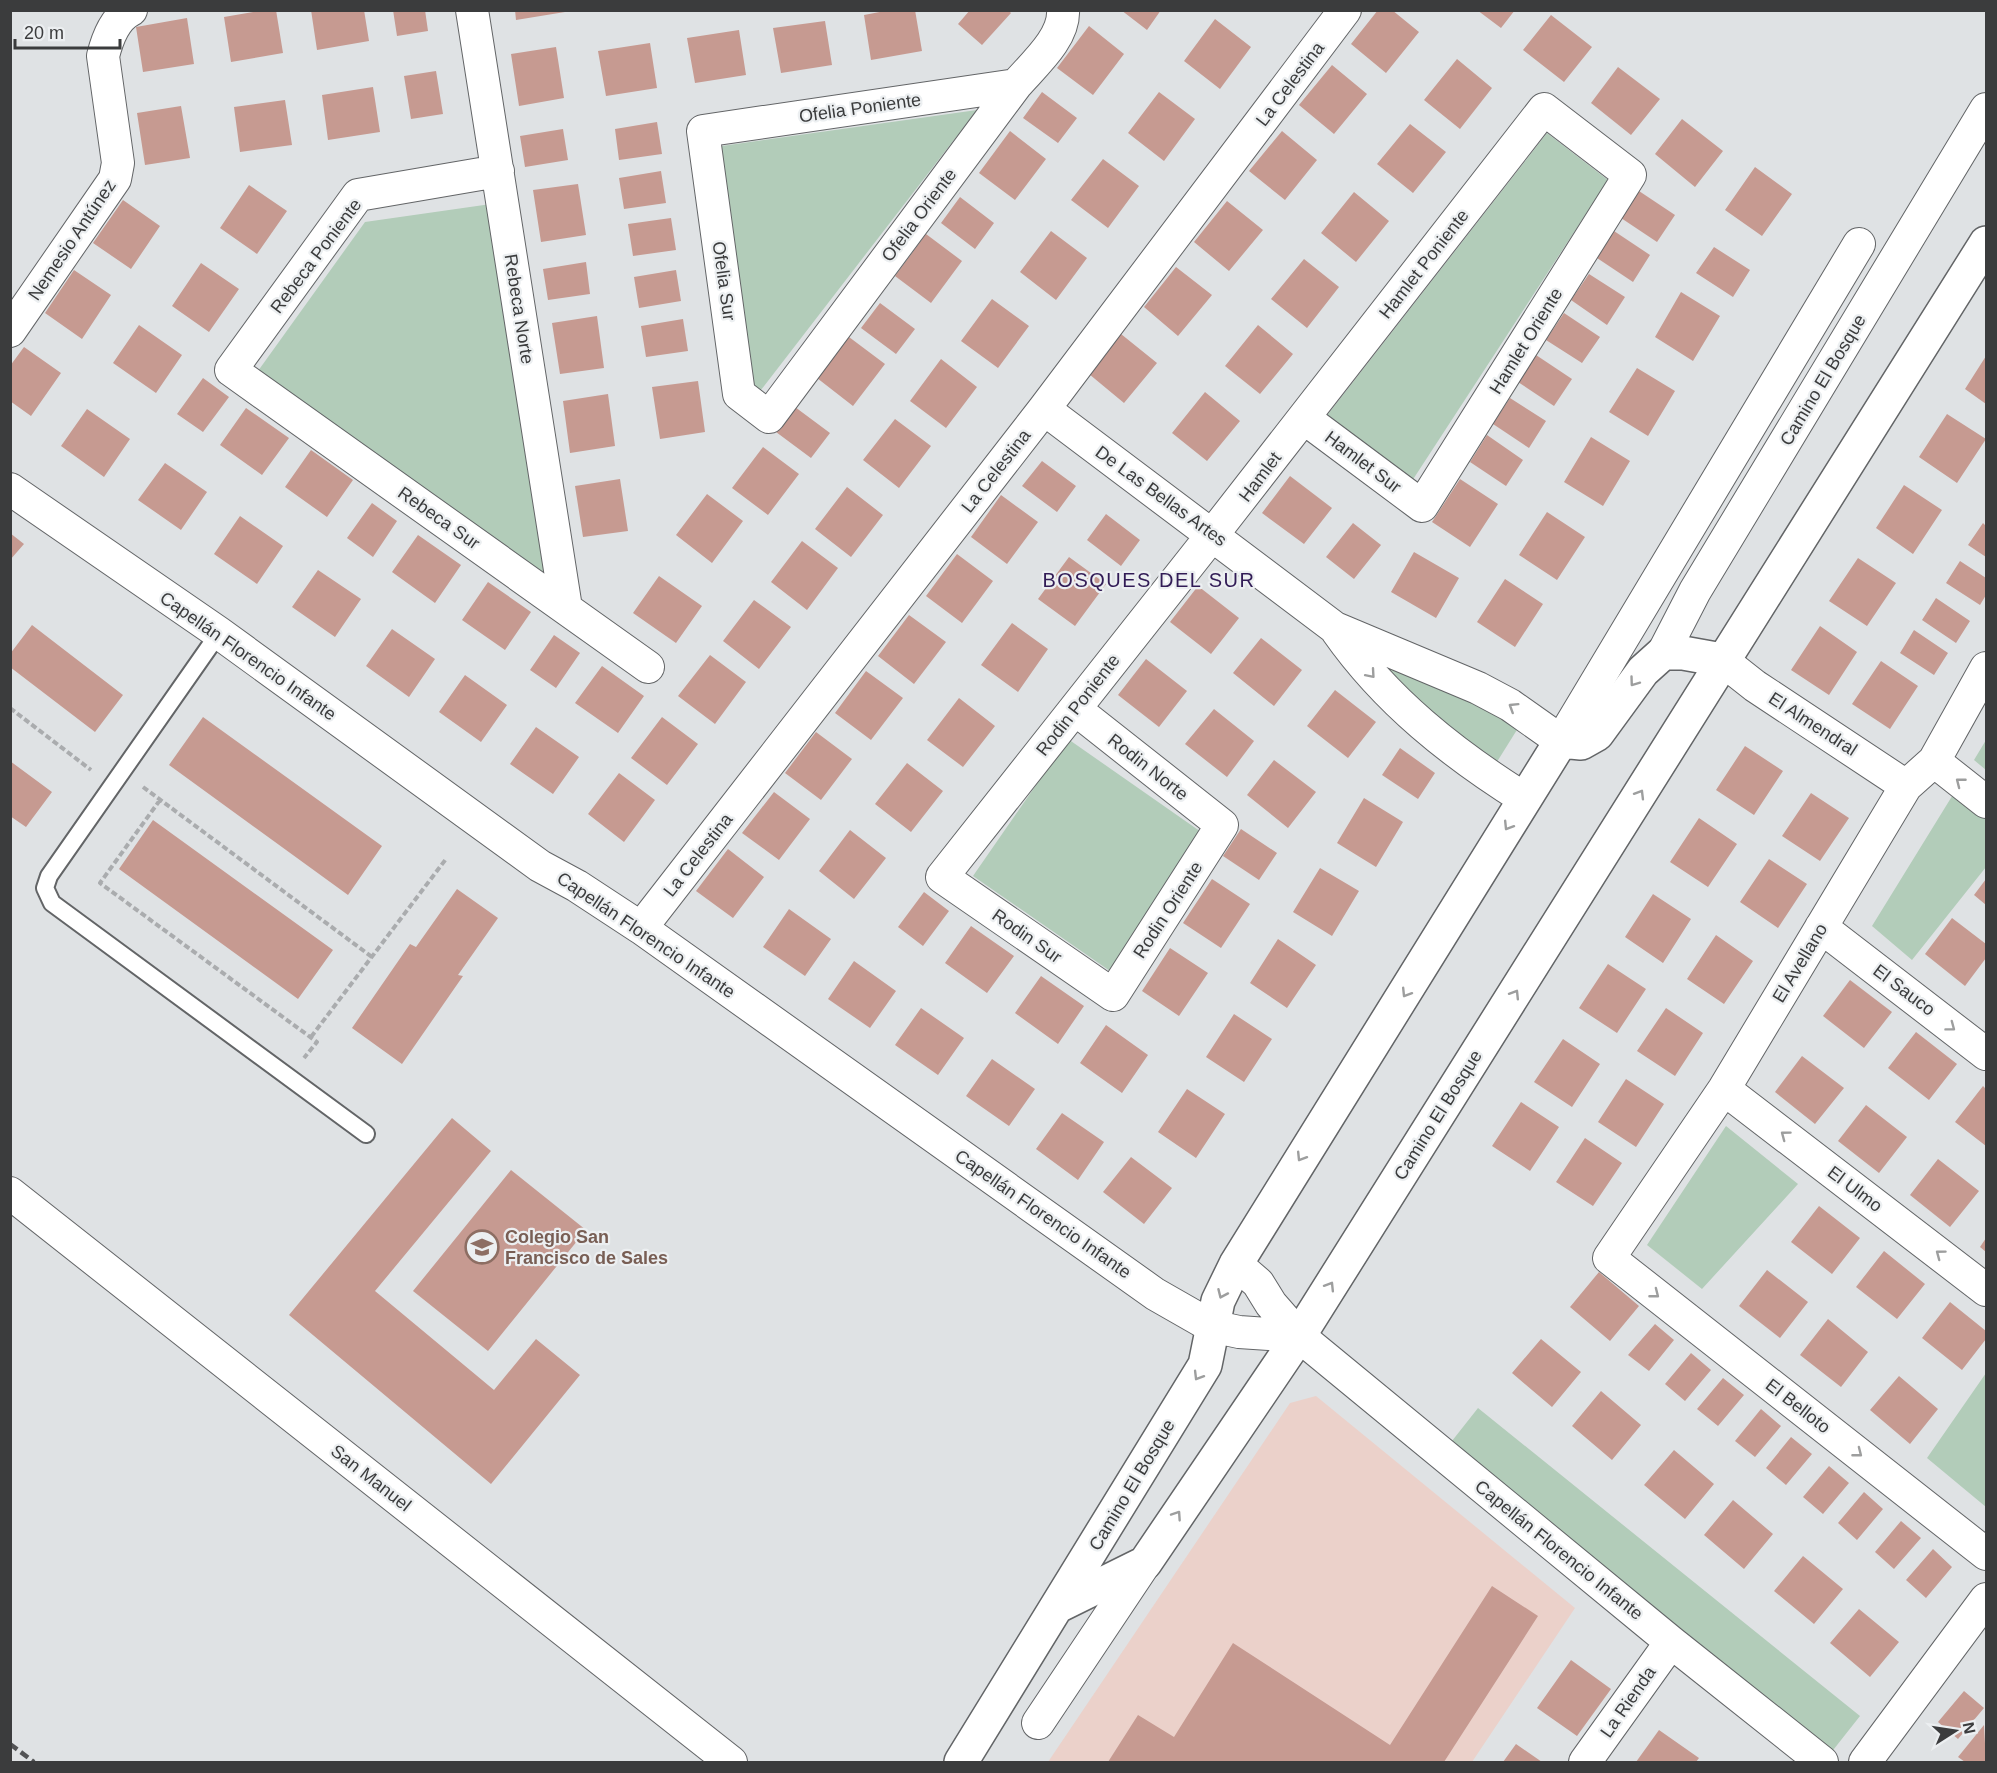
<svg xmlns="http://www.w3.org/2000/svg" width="1997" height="1773" viewBox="0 0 1997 1773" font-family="Arial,sans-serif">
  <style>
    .commercial { fill: #ebd1ca }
    .green { fill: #b2ccb9 }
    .building { fill: #c69a91 }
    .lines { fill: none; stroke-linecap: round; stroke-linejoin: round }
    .service-casing { stroke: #636567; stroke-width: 20 }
    .minor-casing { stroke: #636567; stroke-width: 34 }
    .tertiary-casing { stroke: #636567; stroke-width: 36 }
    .path { stroke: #aaacae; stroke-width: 4; stroke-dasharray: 6 3; stroke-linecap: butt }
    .service { stroke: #fff; stroke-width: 16 }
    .minor { stroke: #fff; stroke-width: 32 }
    .tertiary { stroke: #fff; stroke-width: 33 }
    .rail { stroke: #525355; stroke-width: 4.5; stroke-dasharray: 9 4.5; stroke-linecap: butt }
    .oneway { stroke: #9d9e9e }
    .labels { text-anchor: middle; stroke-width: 4.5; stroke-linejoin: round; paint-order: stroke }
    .street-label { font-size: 18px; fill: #3b3c3d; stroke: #eceff1 }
    .education-label { font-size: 18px; font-weight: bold; fill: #785e54; stroke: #eceff1; text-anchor: start }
    .neighbourhood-label { font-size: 20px; letter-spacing: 1.5px; fill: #321c56; stroke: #eceff1 }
  </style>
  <rect width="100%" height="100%" fill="#dfe2e4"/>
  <path class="commercial" d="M1316 1396 1575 1608 1472 1762H1048L1290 1403Z"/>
  <path class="green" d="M977 110 754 399 715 147Z
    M1547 133 1608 180 1410 484 1325 418Z
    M491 204 548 577 258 371 365 222Z
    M1371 660 1446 683 1520 725 1495 765 1429 718Z
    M1068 739 1204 834 1110 971 973 876Z
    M1986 740V770L1974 760Z
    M1954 793 1986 819V867L1912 960 1872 926Z
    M1726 1126 1798 1184 1702 1289 1647 1245Z
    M1986 1373V1507L1927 1458Z
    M1478 1408 1860 1716 1830 1754 1448 1446Z"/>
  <path class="building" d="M264 10H276L283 53 231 62 224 17Z
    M311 10H364L369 41 317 50Z
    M393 10H425L428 31 397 36Z
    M515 10H565V12L516 20Z
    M890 10H915L922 51 871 60 864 15Z
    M970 10H1008L1011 13 982 45 958 24Z
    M1121 10H1161L1147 30Z
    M1378 10H1392L1419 32 1386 73 1351 44Z
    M1477 10H1515L1501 28Z
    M1551 15 1592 47 1564 82 1523 50Z
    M187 18 194 64 143 72 136 27Z
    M1215 19 1251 47 1220 89 1184 61Z
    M825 21 832 65 781 73 773 28Z
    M1089 26 1124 54 1093 95 1057 68Z
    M739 30 746 75 695 83 687 38Z
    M650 43 657 88 606 96 598 51Z
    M556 47 564 98 519 106 511 54Z
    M1457 59 1492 88 1460 129 1424 100Z
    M1332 65 1367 94 1334 134 1299 105Z
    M1618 67 1660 99 1631 135 1591 103Z
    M436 71 443 114 411 119 404 76Z
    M373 87 380 132 328 140 322 95Z
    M1042 92 1077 118 1058 143 1023 118Z
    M1159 92 1195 119 1164 161 1128 133Z
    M285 100 292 145 240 152 234 107Z
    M181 106 190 158 145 165 137 113Z
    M1682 119 1723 151 1695 187 1655 154Z
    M657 122 662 154 619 160 615 129Z
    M1410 124 1446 152 1413 193 1377 164Z
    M563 129 568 160 525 167 520 136Z
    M1010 131 1046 159 1015 200 979 173Z
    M1282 131 1317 160 1285 200 1249 171Z
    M1103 159 1139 186 1108 228 1071 200Z
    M1755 167 1792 194 1762 236 1725 210Z
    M661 171 666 203 624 209 619 178Z
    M578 184 586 235 541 242 533 190Z
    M249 185 287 211 257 254 220 228Z
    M1639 191 1675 215 1657 242 1621 218Z
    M1354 192 1389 221 1356 262 1321 233Z
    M960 197 994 223 975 249 941 223Z
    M123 200 160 226 131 269 93 243Z
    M1227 201 1263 230 1229 271 1194 242Z
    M671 218 676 250 633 256 628 224Z
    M1051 231 1087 258 1056 300 1020 272Z
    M1614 231 1650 255 1633 282 1597 258Z
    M926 234 962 261 931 303 895 276Z
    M1714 247 1750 270 1733 297 1696 273Z
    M1304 259 1339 287 1307 328 1271 299Z
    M586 262 590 294 548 300 543 269Z
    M201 263 239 289 209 332 172 306Z
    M1176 267 1212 295 1178 336 1144 307Z
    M74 270 111 295 82 339 45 313Z
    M676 270 681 301 639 308 634 277Z
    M1589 274 1625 297 1607 325 1571 300Z
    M1681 292 1720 316 1693 361 1655 337Z
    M992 299 1029 326 998 368 961 341Z
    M880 303 915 329 896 354 861 328Z
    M1564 313 1600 337 1582 363 1546 340Z
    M597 316 604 368 560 374 552 323Z
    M683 319 688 351 646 357 641 326Z
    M139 325 182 355 156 393 113 363Z
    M1258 325 1293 354 1260 394 1225 366Z
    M1121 334 1157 363 1124 403 1089 374Z
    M849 337 885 364 853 406 817 378Z
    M24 347 61 373 31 416 10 401V366Z
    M1536 355 1572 379 1554 406 1518 382Z
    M1986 356V404L1965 389Z
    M941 359 977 387 946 428 910 401Z
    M1637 368 1675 391 1648 436 1609 412Z
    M203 378 229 397 203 432 177 414Z
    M698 381 705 432 660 439 652 387Z
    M1205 392 1240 421 1207 461 1172 433Z
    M608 394 615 446 570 453 563 401Z
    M1510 398 1546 421 1529 448 1493 424Z
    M795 407 830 433 811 458 776 432Z
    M246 408 289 438 262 475 220 445Z
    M87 409 130 439 104 477 61 446Z
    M1947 414 1986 439 1957 483 1919 457Z
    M895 419 931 446 899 488 863 460Z
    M1487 435 1523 460 1506 486 1470 462Z
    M1591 437 1630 461 1603 506 1564 482Z
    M763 447 799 474 768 515 732 488Z
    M311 450 353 480 327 517 285 487Z
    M1042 461 1076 486 1057 512 1022 486Z
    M165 463 207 492 181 530 138 500Z
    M1290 476 1332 508 1304 544 1262 513Z
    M620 479 628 531 583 537 575 486Z
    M1460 479 1498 504 1470 547 1432 522Z
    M1904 485 1942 510 1913 554 1876 528Z
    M847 487 883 515 851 557 815 529Z
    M707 494 743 521 712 563 676 535Z
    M1001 495 1038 522 1007 564 971 537Z
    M372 503 397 521 373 557 347 538Z
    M1547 512 1585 537 1557 580 1519 555Z
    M1106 514 1140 540 1121 566 1087 540Z
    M240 516 283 546 257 584 214 554Z
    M1353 523 1381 545 1354 579 1326 557Z
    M1983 523 1986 526V557L1968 545Z
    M10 533 24 544 10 560Z
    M418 535 461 565 435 603 392 572Z
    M802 541 838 568 807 610 771 582Z
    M1414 552 1459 578 1436 618 1391 592Z
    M957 554 993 581 962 623 926 596Z
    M1069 557 1106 584 1075 626 1038 599Z
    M1858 558 1896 583 1867 626 1829 601Z
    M1960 561 1986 578V595L1980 605 1946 583Z
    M318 570 361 599 335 637 292 607Z
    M659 576 702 606 676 643 633 613Z
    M1505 579 1543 604 1515 647 1477 622Z
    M488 582 531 612 505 650 462 620Z
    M1198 586 1239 618 1211 654 1170 622Z
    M1936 598 1970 621 1956 643 1922 620Z
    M754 600 791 627 759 669 723 641Z
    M909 615 946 642 914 684 878 656Z
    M1012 623 1048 649 1018 692 981 665Z
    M32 625 123 695 95 732 10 667V654Z
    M1820 626 1857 652 1829 695 1791 670Z
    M392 629 435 659 409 697 366 666Z
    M1914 630 1948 653 1934 675 1900 653Z
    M554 635 580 653 556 688 530 670Z
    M1261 638 1302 670 1274 706 1233 673Z
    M710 655 746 682 715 724 678 696Z
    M1146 659 1187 691 1159 727 1118 695Z
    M1881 661 1918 686 1890 729 1852 704Z
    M602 666 644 696 618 733 575 703Z
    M866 671 903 698 871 740 835 713Z
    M465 675 507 705 481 742 439 712Z
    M1335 690 1376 722 1348 758 1307 726Z
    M959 698 995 726 963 767 927 740Z
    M1214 709 1254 741 1227 777 1185 744Z
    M203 717 382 846 348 895 169 765Z
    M662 717 698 744 667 785 631 758Z
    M536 727 579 757 553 794 510 764Z
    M816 732 852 759 821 800 785 773Z
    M1745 746 1783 771 1754 815 1716 790Z
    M1400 748 1435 773 1418 799 1382 775Z
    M1274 760 1316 792 1288 828 1247 795Z
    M10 761 52 792 26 827 10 816Z
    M907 763 943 791 911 832 875 804Z
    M619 773 655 800 624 842 588 814Z
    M774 792 810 819 779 860 742 833Z
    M1811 793 1849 818 1820 861 1782 836Z
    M1364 798 1403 822 1376 867 1337 843Z
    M1699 818 1737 844 1708 887 1670 862Z
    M153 820 333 950 298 999 119 869Z
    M1241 829 1277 853 1259 880 1223 856Z
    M850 830 886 858 854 899 819 871Z
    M728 849 764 877 733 918 696 891Z
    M1769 859 1807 884 1778 928 1740 902Z
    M1320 868 1359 891 1332 936 1293 912Z
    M1212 879 1250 904 1221 948 1183 923Z
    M1986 879V905L1974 895Z
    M457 889 498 918 458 975 463 976 402 1064 352 1028 410 944 416 947Z
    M924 892 949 911 923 946 898 927Z
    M1653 894 1691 919 1663 963 1625 937Z
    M789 909 831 939 805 976 763 947Z
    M1952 918 1986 944V958L1965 986 1925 954Z
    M971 926 1014 956 987 993 945 963Z
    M1716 935 1753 961 1724 1004 1687 979Z
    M1278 939 1316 965 1287 1008 1250 983Z
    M1170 948 1208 973 1179 1016 1142 991Z
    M854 961 896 991 870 1028 828 999Z
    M1608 964 1646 989 1617 1033 1579 1008Z
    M1041 976 1084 1006 1058 1044 1015 1013Z
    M1850 980 1892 1012 1864 1048 1823 1016Z
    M921 1008 964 1038 938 1075 895 1045Z
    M1666 1008 1703 1033 1675 1076 1637 1051Z
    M1234 1014 1272 1039 1244 1082 1206 1057Z
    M1106 1025 1148 1055 1122 1093 1080 1063Z
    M1916 1032 1957 1064 1929 1100 1888 1068Z
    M1563 1039 1600 1064 1572 1107 1534 1082Z
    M1802 1056 1844 1088 1815 1124 1775 1092Z
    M992 1059 1035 1089 1009 1126 966 1096Z
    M1626 1079 1664 1104 1636 1147 1598 1122Z
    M1983 1086 1986 1089V1146L1955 1122Z
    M1187 1089 1225 1114 1196 1158 1158 1132Z
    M1521 1102 1559 1127 1530 1171 1492 1146Z
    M1866 1105 1907 1137 1879 1173 1838 1141Z
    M1062 1113 1104 1142 1078 1180 1036 1149Z
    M452 1118 491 1151 375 1291 494 1390 536 1339 580 1375 491 1484 289 1315Z
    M1585 1138 1622 1163 1593 1206 1556 1182Z
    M1131 1157 1172 1188 1144 1224 1103 1192Z
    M1938 1159 1979 1191 1950 1227 1910 1195Z
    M511 1170 586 1230 488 1351 413 1291Z
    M1819 1206 1860 1238 1832 1274 1791 1242Z
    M1986 1238V1252L1980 1247Z
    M1884 1251 1925 1284 1897 1319 1856 1287Z
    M1767 1270 1808 1302 1780 1338 1739 1306Z
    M1599 1272 1639 1306 1610 1341 1570 1307Z
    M1950 1302 1986 1331V1339L1962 1370 1922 1338Z
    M1828 1319 1868 1352 1841 1387 1800 1355Z
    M1655 1324 1674 1340 1649 1371 1628 1355Z
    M1541 1339 1581 1372 1552 1407 1512 1373Z
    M1691 1353 1711 1370 1685 1401 1665 1384Z
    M1899 1376 1938 1409 1910 1444 1870 1410Z
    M1723 1378 1744 1395 1718 1426 1697 1409Z
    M1601 1391 1641 1425 1612 1460 1572 1426Z
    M1761 1409 1781 1426 1755 1457 1735 1441Z
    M1791 1437 1812 1454 1786 1485 1766 1468Z
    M1674 1450 1714 1484 1685 1519 1644 1485Z
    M1829 1466 1849 1483 1823 1514 1803 1497Z
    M1864 1492 1883 1509 1857 1540 1838 1523Z
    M1733 1500 1773 1534 1744 1569 1704 1535Z
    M1901 1521 1921 1538 1894 1569 1875 1552Z
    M1933 1549 1952 1567 1926 1598 1906 1580Z
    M1803 1556 1843 1589 1814 1624 1774 1591Z
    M1492 1586 1538 1616 1444 1762H1108L1138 1715 1174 1737 1233 1643 1390 1745Z
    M1859 1609 1899 1642 1870 1677 1830 1643Z
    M1571 1660 1611 1689 1577 1736 1537 1708Z
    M1964 1691 1984 1708 1958 1739 1938 1722Z
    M1984 1725 1986 1762H1965L1958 1757Z
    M1659 1730 1699 1758 1696 1762H1636Z
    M1516 1744 1542 1762H1503Z"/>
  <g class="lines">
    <g class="service-casing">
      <path id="service" d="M219 633 49 876 45 888 52 903 366 1134"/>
    </g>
    <g class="minor-casing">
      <path id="minor" d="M472 10 566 608
        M1016 85 703 131 739 394 769 417 1016 85C1033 65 1065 38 1063 10
        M498 171 358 195 231 370 648 667
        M10 331 115 179 118 163 103 56C107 40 115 18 131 10
        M1044 409 1335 628 1478 688 1510 705 1561 741 1859 244
        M10 489 219 633 540 866 577 886 641 928 1155 1294 1211 1326 1239 1332 1299 1336
        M1337 631C1386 701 1453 754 1525 799
        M1663 653 1695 591 1986 109
        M1722 660 1755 686 1906 786
        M1986 668 1934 761 1906 786 1724 1089 1609 1258 1986 1554
        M1075 709 1222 825 1113 995 942 877 1213 534 1544 109 1630 175 1422 506 1304 418
        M1934 761 1986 802
        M1821 927 1986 1054
        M641 928 1044 409 1345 10
        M1724 1089 1986 1290
        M10 1193 731 1762
        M1236 1264 1258 1283 1271 1304 1299 1336 1671 1642 1822 1762
        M1038 1723 1145 1563
        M1585 1762 1671 1642
        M1865 1762 1986 1599"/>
    </g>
    <g class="tertiary-casing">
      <path id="tertiary" d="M1058 1606 1145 1563 1299 1336 1986 243
        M961 1762 1205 1365 1218 1301 1236 1264 1561 741 1581 743 1597 734 1643 671 1663 653H1683L1722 660"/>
    </g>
    <path class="path" d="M10 708 91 770
      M143 787 372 957
      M160 800 100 883 317 1042 304 1058
      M311 1037 446 859"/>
    <use href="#service" class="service"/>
    <use href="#minor" class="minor"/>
    <use href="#tertiary" class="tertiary"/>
    <path class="rail" d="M10 1744 34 1762"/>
  </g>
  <defs><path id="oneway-chevron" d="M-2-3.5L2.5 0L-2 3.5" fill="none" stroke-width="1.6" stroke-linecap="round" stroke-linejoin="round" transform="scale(1.5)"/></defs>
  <g class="oneway">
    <use href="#oneway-chevron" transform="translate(1371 674) rotate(49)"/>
    <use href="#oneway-chevron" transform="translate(1634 682) rotate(126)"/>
    <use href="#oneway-chevron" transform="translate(1513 707) rotate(-148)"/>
    <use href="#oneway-chevron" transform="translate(1960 782) rotate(-142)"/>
    <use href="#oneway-chevron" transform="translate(1640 794) rotate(-59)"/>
    <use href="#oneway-chevron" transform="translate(1508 826) rotate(122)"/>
    <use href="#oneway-chevron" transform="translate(1406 993) rotate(122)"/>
    <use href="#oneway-chevron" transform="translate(1515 994) rotate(-58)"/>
    <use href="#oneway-chevron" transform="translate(1951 1027) rotate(37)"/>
    <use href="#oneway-chevron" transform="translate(1785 1135) rotate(-143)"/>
    <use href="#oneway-chevron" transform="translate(1301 1157) rotate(122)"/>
    <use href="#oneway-chevron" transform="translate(1940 1254) rotate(-143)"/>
    <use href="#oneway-chevron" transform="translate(1330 1286) rotate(-58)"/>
    <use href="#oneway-chevron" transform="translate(1222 1294) rotate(114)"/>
    <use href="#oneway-chevron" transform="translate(1655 1294) rotate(38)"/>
    <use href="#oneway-chevron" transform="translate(1198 1376) rotate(121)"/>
    <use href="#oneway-chevron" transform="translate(1858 1453) rotate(38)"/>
    <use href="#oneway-chevron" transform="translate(1177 1515) rotate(-56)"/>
  </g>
  <defs>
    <g id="school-ring" transform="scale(1.725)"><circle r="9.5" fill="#eceff1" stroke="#8d6e63" stroke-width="1.5"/><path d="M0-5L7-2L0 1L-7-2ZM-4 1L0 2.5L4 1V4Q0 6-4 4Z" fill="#8d6e63"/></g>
  </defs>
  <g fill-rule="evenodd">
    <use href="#school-ring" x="482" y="1247"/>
  </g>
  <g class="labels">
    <g class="street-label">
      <text transform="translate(1290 84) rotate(-53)" y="6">La Celestina</text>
      <text transform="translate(860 108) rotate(-8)" y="6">Ofelia Poniente</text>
      <text transform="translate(919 215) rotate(-53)" y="6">Ofelia Oriente</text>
      <text transform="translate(72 240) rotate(-56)" y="6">Nemesio Antúnez</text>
      <text transform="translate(316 256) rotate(-53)" y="6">Rebeca Poniente</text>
      <text transform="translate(1424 264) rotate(-52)" y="6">Hamlet Poniente</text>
      <text transform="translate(724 281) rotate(82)" y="6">Ofelia Sur</text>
      <text transform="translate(519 309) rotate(81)" y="6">Rebeca Norte</text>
      <text transform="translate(1526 341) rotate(-58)" y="6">Hamlet Oriente</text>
      <text transform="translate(1823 380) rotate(-59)" y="6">Camino El Bosque</text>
      <text transform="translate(1363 462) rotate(37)" y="6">Hamlet Sur</text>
      <text transform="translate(996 471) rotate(-52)" y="6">La Celestina</text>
      <text transform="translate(1260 477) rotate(-53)" y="6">Hamlet</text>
      <text transform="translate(1161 496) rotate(36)" y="6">De Las Bellas Artes</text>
      <text transform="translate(439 518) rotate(35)" y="6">Rebeca Sur</text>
      <text transform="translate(248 656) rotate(35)" y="6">Capellán Florencio Infante</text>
      <text transform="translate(1078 705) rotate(-52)" y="6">Rodin Poniente</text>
      <text transform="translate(1813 724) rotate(33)" y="6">El Almendral</text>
      <text transform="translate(1148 767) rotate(38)" y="6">Rodin Norte</text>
      <text transform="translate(698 855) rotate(-52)" y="6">La Celestina</text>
      <text transform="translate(1168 910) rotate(-57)" y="6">Rodin Oriente</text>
      <text transform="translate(646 935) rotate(34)" y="6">Capellán Florencio Infante</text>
      <text transform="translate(1027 936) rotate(35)" y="6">Rodin Sur</text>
      <text transform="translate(1800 963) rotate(-59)" y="6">El Avellano</text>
      <text transform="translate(1904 990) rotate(37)" y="6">El Sauco</text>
      <text transform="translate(1438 1115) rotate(-58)" y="6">Camino El Bosque</text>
      <text transform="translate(1855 1189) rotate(37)" y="6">El Ulmo</text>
      <text transform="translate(1043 1214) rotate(35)" y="6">Capellán Florencio Infante</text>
      <text transform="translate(1798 1406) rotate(38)" y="6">El Belloto</text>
      <text transform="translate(371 1478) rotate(38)" y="6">San Manuel</text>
      <text transform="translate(1132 1485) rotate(-59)" y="6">Camino El Bosque</text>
      <text transform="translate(1559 1550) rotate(39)" y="6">Capellán Florencio Infante</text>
      <text transform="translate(1628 1702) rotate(-55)" y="6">La Rienda</text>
    </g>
    <g class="education-label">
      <text x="505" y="1243">Colegio San<tspan x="505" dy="21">Francisco de Sales</tspan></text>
    </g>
    <g class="neighbourhood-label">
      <text x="1149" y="587">BOSQUES DEL SUR</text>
    </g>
  </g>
  <rect width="1997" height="1773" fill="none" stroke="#3b3c3d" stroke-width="24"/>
  <g transform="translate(1955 1731) rotate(78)" stroke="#eceff1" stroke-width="4.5" paint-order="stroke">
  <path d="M0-4.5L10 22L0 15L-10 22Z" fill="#3b3c3d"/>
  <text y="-9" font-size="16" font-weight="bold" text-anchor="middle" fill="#3b3c3d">N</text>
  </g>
  <path d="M15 39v9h105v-9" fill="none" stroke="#3b3c3d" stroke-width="3"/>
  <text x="24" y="39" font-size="18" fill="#3b3c3d" stroke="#eceff1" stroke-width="4.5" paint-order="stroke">20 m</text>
</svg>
